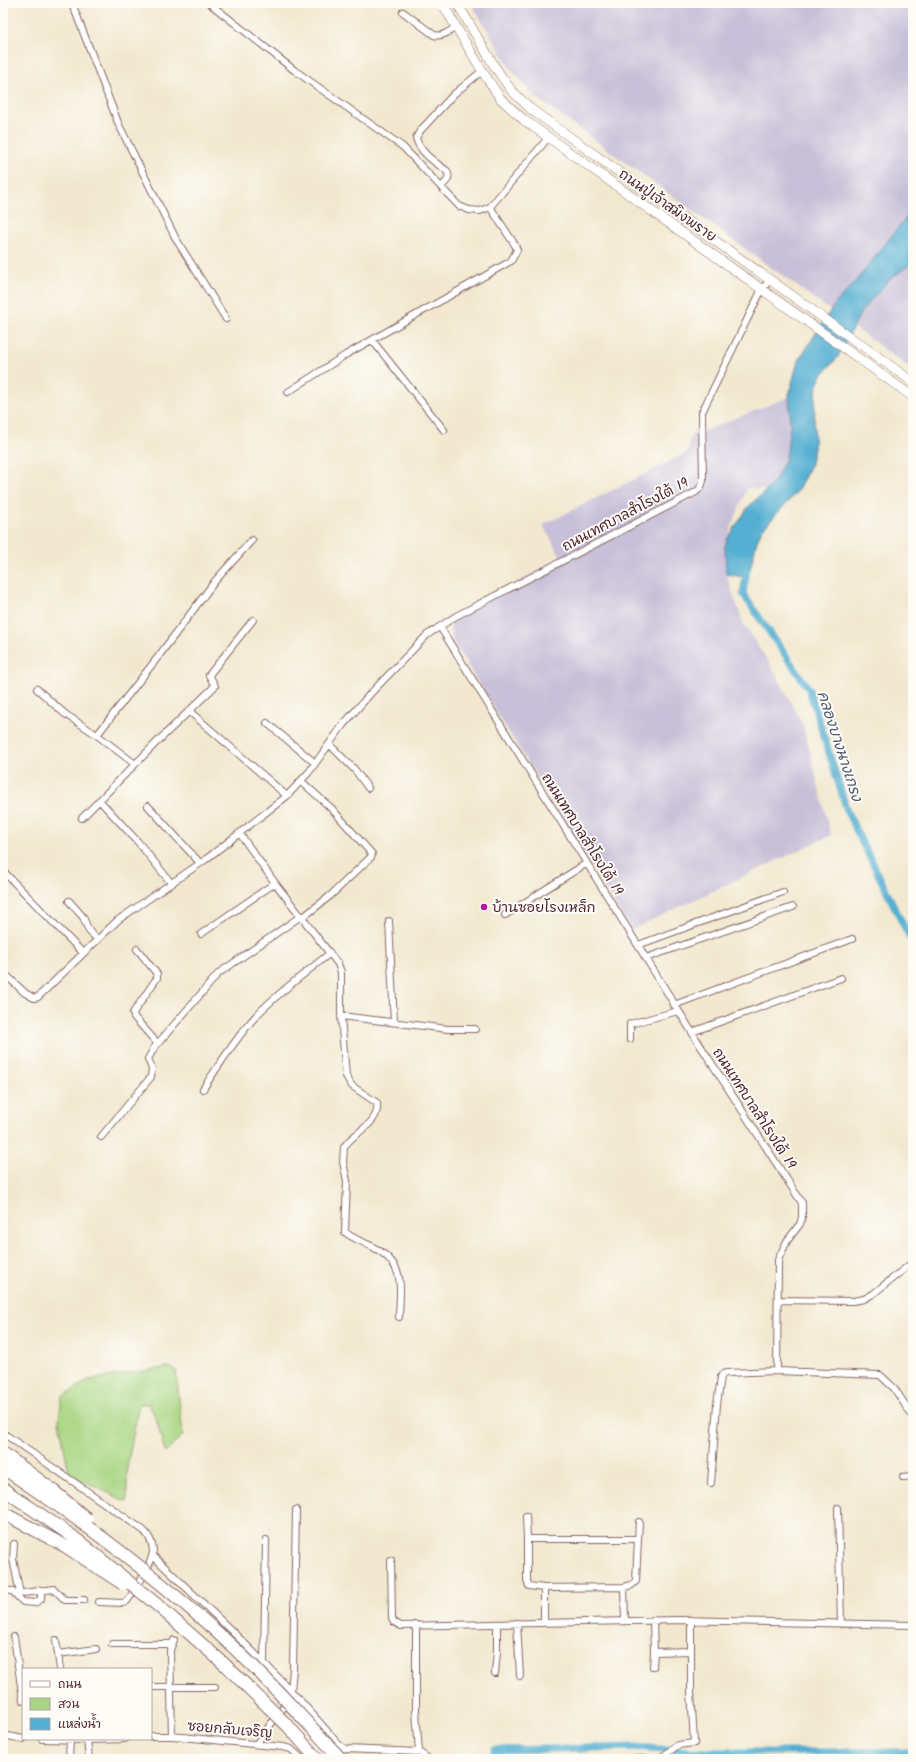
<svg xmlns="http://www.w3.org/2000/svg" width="916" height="1762" viewBox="0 0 916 1762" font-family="Kalam,'Playpen Sans Thai',sans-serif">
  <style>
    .industrial { fill: #c8bfd8 }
    .green { fill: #a8d581; stroke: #797a56 }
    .water { fill: #54afd2; stroke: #4f677e }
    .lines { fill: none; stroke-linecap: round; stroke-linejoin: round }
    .canal { stroke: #54afd2; stroke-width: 7 }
    .street-casing { stroke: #856564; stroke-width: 8 }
    .secondary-casing { stroke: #856564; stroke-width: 10 }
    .highway-casing { stroke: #856564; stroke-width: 14 }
    .street { stroke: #fff; stroke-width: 6 }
    .secondary { stroke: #fff; stroke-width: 9 }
    .highway { stroke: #fff; stroke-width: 12 }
    .highway-bridge-casing { stroke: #856564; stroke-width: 14; stroke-linecap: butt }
    .highway-bridge { stroke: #fff; stroke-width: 12 }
    .poi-dot { fill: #b5179e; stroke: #fdfcf7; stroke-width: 1.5 }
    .labels { text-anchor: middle; stroke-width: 4; stroke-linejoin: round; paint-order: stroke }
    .street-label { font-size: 14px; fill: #4a1f2b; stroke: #fdfcf7 }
    .poi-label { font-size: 14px; fill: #4a1f2b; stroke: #fdfcf7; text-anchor: start }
    .water-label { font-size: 15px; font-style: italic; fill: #4e596e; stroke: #fdfcf7 }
  </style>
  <rect width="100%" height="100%" fill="#fdfcf7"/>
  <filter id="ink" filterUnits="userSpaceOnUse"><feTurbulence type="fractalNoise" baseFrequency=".025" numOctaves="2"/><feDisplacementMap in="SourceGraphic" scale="8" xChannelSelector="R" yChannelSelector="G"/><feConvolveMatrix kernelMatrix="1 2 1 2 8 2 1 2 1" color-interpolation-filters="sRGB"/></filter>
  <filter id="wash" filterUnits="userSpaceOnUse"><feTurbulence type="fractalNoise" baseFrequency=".012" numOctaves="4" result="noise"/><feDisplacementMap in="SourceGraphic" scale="16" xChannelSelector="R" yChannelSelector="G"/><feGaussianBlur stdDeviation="0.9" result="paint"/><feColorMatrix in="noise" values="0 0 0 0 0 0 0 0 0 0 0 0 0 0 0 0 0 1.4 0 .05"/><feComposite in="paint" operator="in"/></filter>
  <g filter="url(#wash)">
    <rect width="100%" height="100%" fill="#f2e8cf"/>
    <path class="industrial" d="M471 3H913V370L535 97 510 68Z
      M794 395 788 463 774 490 747 488 725 544V570L743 623 775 672 803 725 831 835 631 930 452 640 450 628 453 621 561 557 543 525 688 452 691 434 706 430Z"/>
    <path class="green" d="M169 1367 176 1371 183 1435 165 1453 157 1421 149 1404H139L127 1468V1502L69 1474 59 1421 62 1397 88 1380Z
      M698 1754 779 1759H698Z"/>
    <path class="water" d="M913 209V262L889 280 872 299 861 312 838 357 822 375 817 385 815 400 814 449 810 467 796 493 762 530 757 541 748 578 726 574 725 546 727 539 749 506 774 483 786 458 790 427 789 394 798 361 834 305 856 281Z"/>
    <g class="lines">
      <path class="canal" d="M747 569 743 594 809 689 848 814 913 944
        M494 1750 637 1747 702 1752H913"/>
    </g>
  </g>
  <g filter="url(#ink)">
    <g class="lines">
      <g class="street-casing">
        <path id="street" d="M72 3 119 125 176 239 226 319
          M209 3 294 70 403 147 459 206 469 210 480 211 490 207 548 138
          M403 12 434 35C442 37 449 32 456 27
          M441 187C446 182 451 178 447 171 435 162 420 153 416 138L420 131 454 94 482 71
          M372 340 444 430
          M288 392 347 354 511 261 517 250 515 245 490 207
          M440 627 698 1042 802 1203V1217L800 1224 787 1241 778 1260 777 1371 880 1375 894 1388 913 1417
          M37 689 65 714 97 735
          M189 711 287 796
          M267 723 315 763
          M329 744 355 770 368 788
          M135 764 97 735 158 657 215 581 252 540
          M301 781 332 809 372 854 371 857 330 896 302 918
          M100 801 138 842 172 884
          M148 806 200 863
          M82 818 157 742 215 686 209 675 253 620
          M240 834 275 883 338 964 341 972V1016L346 1076 352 1086 377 1103C380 1125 354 1131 344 1147L343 1162 347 1181 345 1232C353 1239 364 1242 373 1247 406 1265 400 1284 399 1317
          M3 871 83 953
          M69 901 83 917 89 931 98 940
          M505 915 587 863
          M389 921 394 1022
          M201 934 275 883
          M638 945 783 892
          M137 949 157 974V978L133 1013 134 1017 157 1043
          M646 958 793 907
          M3 972 25 993 34 998 38 997 118 920 205 860 287 796 309 772 343 725 371 693 427 635 456 616 696 492 701 487 703 481 702 412 762 289 770 280
          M674 1005 852 939
          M341 1016 448 1029H475
          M692 1032 841 978
          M630 1039V1024L678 1011
          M203 1089C219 1065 235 1039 255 1017 277 993 305 974 330 953
          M101 1137 151 1077 152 1069 148 1059 154 1048 219 973 301 916
          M778 1300 853 1301 864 1299 873 1294 913 1262
          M3 1433 143 1530C150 1536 155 1548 152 1556 150 1567 134 1592 127 1601L123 1603 99 1602
          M903 1477 913 1476
          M711 1483 717 1404 721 1377 723 1374 727 1373 777 1371
          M838 1508 841 1624
          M526 1516 527 1539
          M527 1539H638L636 1581 632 1585 624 1587 544 1588 529 1586 527 1581Z
          M638 1539 639 1522
          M14 1544 13 1559 20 1594
          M153 1556C217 1617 282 1676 338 1744L345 1749 419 1752 416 1711V1625
          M391 1560 392 1618 394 1622 401 1626 678 1620 913 1625
          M624 1587 625 1621
          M3 1590 12 1591 23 1602 35 1603 41 1599V1590
          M15 1594 54 1589 65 1600H84
          M653 1620 654 1652 653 1667
          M517 1623 520 1676
          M544 1623V1588
          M14 1637 23 1700
          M56 1640 60 1669
          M112 1644H171
          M654 1652 691 1651
          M58 1654 96 1649
          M264 1663 266 1540
          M495 1673 497 1652V1624
          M151 1687H215
          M291 1690 293 1669 296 1510
          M3 1722V1726
          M3 1735 23 1739
          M151 1736H172L283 1747 291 1749 302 1759
          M172 1736 170 1650 174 1640
          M42 1739 87 1740 125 1739
          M87 1740 89 1759
          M256 1744 289 1700
          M419 1752 429 1759
          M69 1759 70 1739
          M613 1759H657L662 1757 678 1745 694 1743 691 1691V1620"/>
      </g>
      <g class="secondary-casing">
        <path id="secondary" d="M442 3 484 74 501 99 524 120 913 397
          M457 3 495 67 511 90 532 110 913 382"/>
      </g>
      <g class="highway-casing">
        <path id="highway" d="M156 1604 222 1662"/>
      </g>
      <use href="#street" class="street"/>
      <use href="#secondary" class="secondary"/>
      <use href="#highway" class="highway"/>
      <g class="highway-bridge-casing">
        <path id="highway-bridge" d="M3 1453 51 1489 87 1519
          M3 1468C91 1526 177 1592 253 1666 283 1696 312 1728 341 1759
          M3 1489 72 1536 156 1604
          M3 1513 65 1546 123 1584
          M222 1662 288 1726 317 1759"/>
      </g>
      <use href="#highway-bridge" class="highway-bridge"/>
    </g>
  </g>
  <circle class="poi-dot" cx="484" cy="907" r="4"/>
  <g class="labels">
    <g class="street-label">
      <text transform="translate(668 205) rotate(35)" y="5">ถนนปู่เจ้าสมิงพราย</text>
      <text transform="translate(625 514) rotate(-28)" y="5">ถนนเทศบาลสำโรงใต้ 19</text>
      <text transform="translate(583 834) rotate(58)" y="5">ถนนเทศบาลสำโรงใต้ 19</text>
      <text transform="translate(755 1108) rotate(57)" y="5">ถนนเทศบาลสำโรงใต้ 19</text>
      <text transform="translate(230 1729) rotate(5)" y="5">ซอยกลับเจริญ</text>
    </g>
    <g class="poi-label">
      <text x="492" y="912">บ้านซอยโรงเหล็ก</text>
    </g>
    <g class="water-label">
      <text transform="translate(840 746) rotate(72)" y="5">คลองบางนางเกรง</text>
    </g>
  </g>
  <rect width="916" height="1762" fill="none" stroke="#fdfcf7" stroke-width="16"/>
  <rect x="22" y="1668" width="130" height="72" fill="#fdfcf7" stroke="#b5a4a5"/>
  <rect x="30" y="1681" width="20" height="6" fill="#ffffff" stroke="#b5a4a5"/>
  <text x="58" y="1688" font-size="12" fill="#4a1f2b">ถนน</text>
  <rect x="30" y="1698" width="20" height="12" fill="#a8d581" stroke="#b5a4a5"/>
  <text x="58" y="1708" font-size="12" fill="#4a1f2b">สวน</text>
  <rect x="30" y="1718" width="20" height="12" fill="#54afd2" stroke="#b5a4a5"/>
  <text x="58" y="1728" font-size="12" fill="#4a1f2b">แหล่งน้ำ</text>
</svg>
